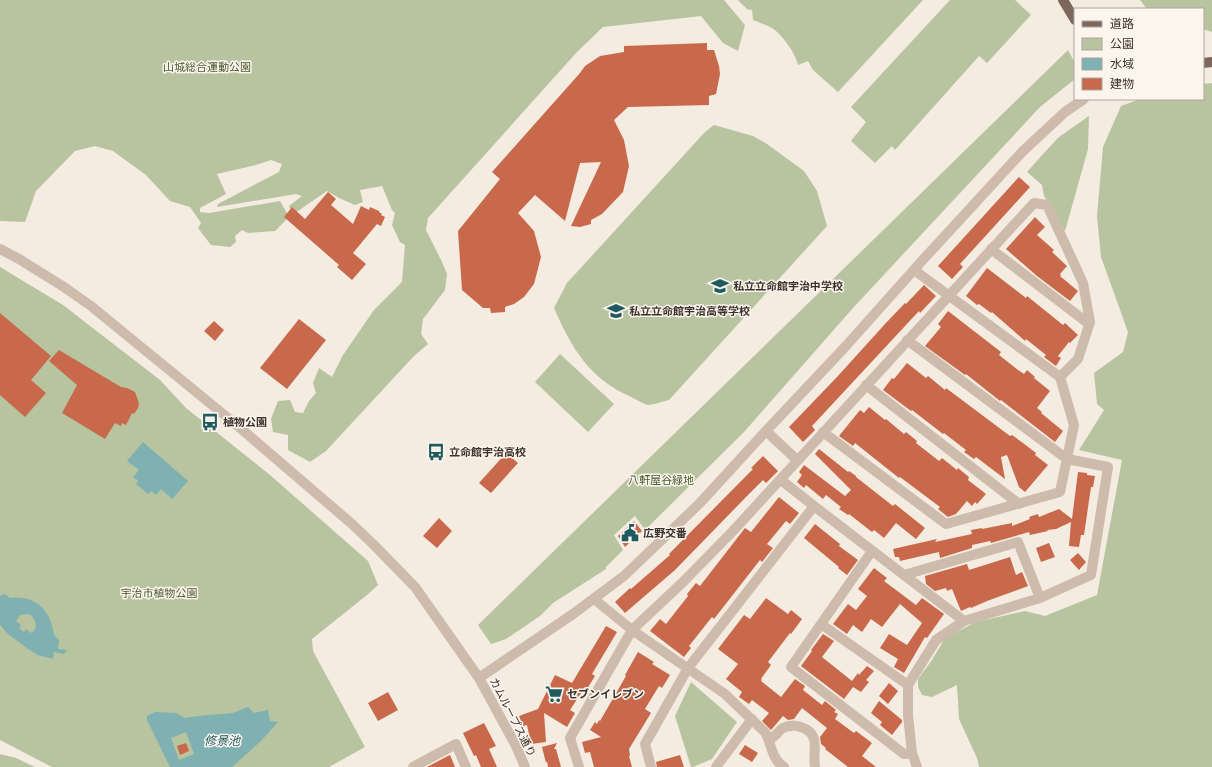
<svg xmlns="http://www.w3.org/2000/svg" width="1212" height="767" viewBox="0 0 1212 767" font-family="Karla,'Noto Sans JP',sans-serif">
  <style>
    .green { fill: #b8c4a0 }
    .water { fill: #7fb0b2; fill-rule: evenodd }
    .building { fill: #c8694b }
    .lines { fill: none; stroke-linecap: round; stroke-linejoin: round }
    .minor { stroke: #cdbbac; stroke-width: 10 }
    .major { stroke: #7d675c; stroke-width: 10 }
    .labels { text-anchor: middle; stroke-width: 3; stroke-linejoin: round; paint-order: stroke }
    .park-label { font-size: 11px; fill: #4a5a2e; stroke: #fbf5ee }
    .poi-label { font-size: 11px; font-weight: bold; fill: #3b302b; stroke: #fbf5ee; text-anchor: start }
    .street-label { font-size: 11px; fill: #3b302b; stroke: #fbf5ee }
    .water-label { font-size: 12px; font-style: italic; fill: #1f5a5e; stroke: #fbf5ee }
  </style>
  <rect width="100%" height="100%" fill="#f4ebe1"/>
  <path class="green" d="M0 0H724L745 25 738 51 723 43 701 16 603 27 577 52 428 218 426 230 442 262 447 274 445 290 423 319 421 334 428 344 413 357 326 451 310 462 288 450V435L273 432 271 419 278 401 290 400 295 412 303 413 309 401 316 393 313 383 319 368 332 377 343 355 374 310 402 282 405 245 400 242 392 225 395 213 392 210 382 186 360 190 363 202 355 205 339 198 327 191 298 211H291L289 206 302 196 296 194 217 207 218 204 279 172 282 164 271 160 256 165 217 174 226 194 200 208V212L209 213 280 201 289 217 275 231 248 233 242 230 235 236 236 242 230 247 211 245 198 228 201 223 190 207 170 201 146 175 113 151 95 146 75 151 36 191 25 222 0 221Z
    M738 0H923L838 92 813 70 808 61 798 65C796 54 784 38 776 31 770 26 760 23 753 20L752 10 747 9Z
    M950 0H1015L1031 15 987 63 979 56 895 150 892 146 875 163 851 141 866 122 851 107Z
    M1140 0H1212V32L1203 29V9H1149L1146 8Z
    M1068 50 1075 63V79L1040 107 853 308 744 432 645 530 635 516 614 535 623 550 606 567V569L553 603 540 616 506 639 491 644 478 625Z
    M1212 83V767H979L977 758 959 719 957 685 932 697 922 695 918 687V679L932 660 945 638 976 622 1025 611 1045 616 1097 595 1122 460 1079 450 1104 410 1097 404 1094 373 1123 352 1128 332 1101 257 1097 216 1103 147 1121 106 1140 99H1203V84Z
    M1089 116 1088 149 1065 231 1044 196 1042 185 1027 172 1043 154 1059 137Z
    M714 125 753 136 767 144 804 171 817 191 827 226 669 400C664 401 653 405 648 405 643 404 636 399 631 397 589 378 572 349 554 308L567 283 705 132Z
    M0 267 63 305 160 380 186 408 270 475 368 561 378 585 367 595 312 639 313 651 365 747 329 767H52L0 740Z
    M560 354 614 404 588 432 535 382Z
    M691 682 737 722 712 759 693 767H691L675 716Z
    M0 754 16 758 35 767H0Z"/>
  <path class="water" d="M143 442 188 481 172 499 161 489 156 495 151 491 148 494 136 484 138 481 133 477 139 470 127 461Z
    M5 594 10 598C35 595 51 610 54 635L59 640 58 649 67 650 64 654 54 652 53 659 38 655 28 649 8 634 0 625V596ZM27 614 31 615C36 621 39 628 31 633L26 629 24 632 19 628 21 625 16 621 20 615Z
    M248 707 254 713 268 710 270 721 278 722 261 741 232 767H170L147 720V716L155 712 176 713 185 718 198 716 233 713ZM186 732 194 754 179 760 171 738Z"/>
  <path class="building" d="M707 43V50H714L719 66 720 74 716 94 709 96V105L628 107 614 120 624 140 629 166 623 192 602 214 591 220V224L580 227 571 226 601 162 580 163 565 221 535 195 518 213 534 231 541 257 534 284 524 297 514 304 505 307V312L491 313 490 308H483L462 290 458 231 500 179 492 172 580 73 585 66 600 56 624 52V46Z
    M1019 177 1030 187 960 264 963 267 952 279 938 266Z
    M328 192 336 199 331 205 353 224 361 206 369 210 370 207 379 211V212L382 214 381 215 385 217 381 226 377 224 353 253 366 264 352 280 337 267 339 265 284 217 292 207 305 219Z
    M1035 217 1045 227 1037 235 1054 250 1052 252 1067 266 1060 274 1061 275 1060 276 1078 291 1070 301 1037 276 1006 249Z
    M987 268 1026 298 1027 296 1063 325 1065 323 1078 335 1070 343 1069 342 1058 356 1061 358 1056 366 1044 357 1046 355 1026 339 1025 341 992 312 991 313 979 304 977 305 966 296Z
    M924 285 936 296 920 313 919 311 812 426 815 430 803 442 789 427 837 377 885 324 905 303 906 304Z
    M948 311 1001 352 999 355 1018 370 1024 374 1027 370 1035 377 1034 378 1050 391 1037 408 1042 412 1041 413 1063 431 1055 442 1001 400 1000 401 966 374 965 375 925 346 941 327 938 324Z
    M0 313 51 356 31 380 46 393 25 417 0 395Z
    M299 319 326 340 287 389 260 368Z
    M214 321 224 330 215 341 204 331Z
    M59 350 121 387 127 388 135 392 139 403 138 408 134 414 132 413 126 425 122 423 121 426 115 423 105 439 62 413 77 385 49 361Z
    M907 363 926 378 928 376 945 390 946 388 1010 436 1012 435 1023 443 1036 453 1035 455 1048 465 1025 492 1019 487 1007 455 1001 457 1005 479 976 457 974 459 964 452 966 450 944 433 943 434 912 410 911 411 883 390 892 378 894 379Z
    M869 407 885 420 886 419 904 434 906 432 917 441 916 443 939 461 942 458 957 470 958 468 969 477 968 480 986 494 977 504 975 502 972 506 967 501 956 514 948 517 938 509 940 507 900 477 899 478 855 443 853 446 839 436 860 410 864 413Z
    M819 449 848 472 849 471 856 476V477L893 506 895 504 925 528 916 539 896 523 884 538 874 530 872 532 849 514 848 515 839 509 841 507 826 495 823 499 806 485 804 488 797 482 802 475 799 472 804 465 845 496 851 490 815 454Z
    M506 453 518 463 491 493 479 483Z
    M763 456 778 471 766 483 763 480 747 496 675 570 625 613 615 602 630 588 631 589 670 555 669 554 753 469 751 468Z
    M1078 472 1087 473V475L1095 476 1093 487H1091L1084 535H1081L1079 547 1069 546 1071 522 1056 529 1047 530 1048 531 1030 535 1029 532 991 543 990 541 972 545V548L940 558 939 552 900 561 899 557H895L893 549 937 539 935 542 972 534 971 530 982 528V529L1012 523V526L1030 519 1029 517 1038 514 1039 517 1059 509 1072 519Z
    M779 497 799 513 790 524 786 521 767 544 773 548 762 562 760 560 714 619 712 617 689 646 691 648 684 657 650 631 660 619 666 624 688 596 687 594 696 583 700 586 745 528 751 532Z
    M439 518 452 531 437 548 423 536Z
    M634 521 642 531 625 547 618 536Z
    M815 524 840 544 839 546 858 560 847 575 838 568 839 567 804 538Z
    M1049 543 1055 557 1041 562 1036 548Z
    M1078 553 1086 562 1079 570 1070 560Z
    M1010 557 1016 575 1022 572 1028 586 987 601 971 608 970 607 961 611 952 589 947 591 946 588 935 591 926 584 925 576 967 564 969 570Z
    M874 568 887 578 884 581 916 605 922 598 944 614 927 638 925 637 904 673 894 667 898 659 880 648 889 634 907 645 922 623 900 604 882 627 871 619 862 632 853 625 847 634 833 624 848 604 856 610 867 596 858 589Z
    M766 598 788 614 791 610 802 619 791 634 790 633 768 662 771 665 761 679 762 680 761 681 781 697 795 679 805 686 803 690 822 705 825 701 836 710 834 712 838 714 835 719 854 733 856 731 872 743 862 756 876 767H848L825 749 826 748 821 744 820 737 827 728 802 708 794 719 788 720 783 716 771 730 762 721 769 713 752 700 749 704 739 697 742 692 726 679 738 664 718 649 744 615 750 619Z
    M606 626 617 632 592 674 595 676 587 689 585 687 570 710 575 713 567 727 544 713 546 742 531 744 527 725 523 726 519 716 538 709 555 675 572 683Z
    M823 634 834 641 822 657 852 681 858 673 859 675 867 666 874 671 866 680 869 682 861 692 853 687 844 699 801 666 812 651 811 650Z
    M638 652 654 662 652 664 670 675 662 688 659 686 645 709 651 713 629 749 630 756H629L632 767H594L590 752 585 753 582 742 601 737 590 730 595 722 597 724 599 720 600 721 626 676 625 675Z
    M889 683 898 691 888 704 879 696Z
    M388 692 398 710 378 721 368 703Z
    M879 701 902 720V722L892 735 880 725 882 722 871 713Z
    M484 723 496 746 489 749 497 767H481L476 755 474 756 463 733Z
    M186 743 189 751 180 755 177 746Z
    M557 743 554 749H556L561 767H548L547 761 546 763 542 747Z
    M745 745 758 753 752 762 739 754Z
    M450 755 455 767H427L444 758Z
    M680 755 684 767H657L656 762Z"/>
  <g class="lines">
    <path class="minor" d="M0 249 19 259 64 287 91 306 239 427 352 524 373 544 415 587 479 678 516 746 525 767
      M991 249 1089 324
      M907 340 1067 459 1108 467 1091 575 1040 598 964 621 936 640 908 685V715L912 753 917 767
      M866 385 1019 504
      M766 431 797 460
      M823 432 946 524 1060 492 1074 425 1060 377 914 270
      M781 480 814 506 964 621
      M872 551 791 667 904 754 912 753
      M904 575 1018 542 1040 598
      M594 599 632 630 725 694 765 732C772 744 771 759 784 767
      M821 624 908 685
      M479 678 573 614 624 576 700 503 766 431 845 347 920 263 1022 152 1065 112 1084 99
      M769 739C778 736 776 732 783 728 789 725 795 725 801 727 822 734 812 752 815 767
      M413 767 456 744 466 767
      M579 767 570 738 632 630 683 582 733 531 1034 203 1047 205 1083 283 1090 322 1078 359 1060 377
      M651 767 645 744 688 668 814 506
      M716 767 752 719"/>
    <path class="major" d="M1063 0 1075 20
      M1203 63 1212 62"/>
  </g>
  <defs>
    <g id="school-bare" transform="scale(1.38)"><path d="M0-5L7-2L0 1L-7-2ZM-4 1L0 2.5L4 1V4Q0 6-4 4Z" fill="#1f5a5e" stroke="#fbf5ee" stroke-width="2.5" paint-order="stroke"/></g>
    <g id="bus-bare" transform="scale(1.38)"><path d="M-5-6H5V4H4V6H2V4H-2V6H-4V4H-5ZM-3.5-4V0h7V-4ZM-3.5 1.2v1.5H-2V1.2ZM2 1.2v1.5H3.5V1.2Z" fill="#1f5a5e" stroke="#fbf5ee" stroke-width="2.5" paint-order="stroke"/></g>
    <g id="civic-bare" transform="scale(1.38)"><path d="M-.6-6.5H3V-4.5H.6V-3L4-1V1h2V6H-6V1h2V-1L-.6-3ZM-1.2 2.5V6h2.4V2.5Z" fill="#1f5a5e" stroke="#fbf5ee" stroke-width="2.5" paint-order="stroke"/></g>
    <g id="supermarket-bare" transform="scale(1.38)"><path d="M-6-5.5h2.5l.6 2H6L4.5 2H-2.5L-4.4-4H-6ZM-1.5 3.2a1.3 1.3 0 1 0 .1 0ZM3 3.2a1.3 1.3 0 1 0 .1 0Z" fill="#1f5a5e" stroke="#fbf5ee" stroke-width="2.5" paint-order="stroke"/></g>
  </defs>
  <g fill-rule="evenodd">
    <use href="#school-bare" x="720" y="286"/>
    <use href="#school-bare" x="616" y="311"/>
    <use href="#bus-bare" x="210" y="422"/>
    <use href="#bus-bare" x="436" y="452"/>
    <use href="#civic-bare" x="630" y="533"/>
    <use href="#supermarket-bare" x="554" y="694"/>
  </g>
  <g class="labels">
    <g class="park-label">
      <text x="207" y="71">山城総合運動公園</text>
      <text x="661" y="484">八軒屋谷緑地</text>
      <text x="159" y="597">宇治市植物公園</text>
    </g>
    <g class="poi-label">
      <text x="733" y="290">私立立命館宇治中学校</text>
      <text x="629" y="315">私立立命館宇治高等学校</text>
      <text x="223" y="426">植物公園</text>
      <text x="449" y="456">立命館宇治高校</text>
      <text x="643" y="537">広野交番</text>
      <text x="567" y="698">セブンイレブン</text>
    </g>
    <g class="street-label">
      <text transform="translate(513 717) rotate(63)" y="4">カムループス通り</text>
    </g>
    <g class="water-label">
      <text x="222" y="745">修景池</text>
    </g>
  </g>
  <rect x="1074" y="8" width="130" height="92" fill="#fbf5ee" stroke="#aea6a0"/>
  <rect x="1082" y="21" width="20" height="6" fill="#7d675c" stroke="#aea6a0"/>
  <text x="1110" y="28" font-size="12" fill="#3b302b">道路</text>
  <rect x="1082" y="38" width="20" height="12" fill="#b8c4a0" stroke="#aea6a0"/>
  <text x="1110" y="48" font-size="12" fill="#3b302b">公園</text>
  <rect x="1082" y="58" width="20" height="12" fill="#7fb0b2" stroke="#aea6a0"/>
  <text x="1110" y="68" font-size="12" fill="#3b302b">水域</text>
  <rect x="1082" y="78" width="20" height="12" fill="#c8694b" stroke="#aea6a0"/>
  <text x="1110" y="88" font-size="12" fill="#3b302b">建物</text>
</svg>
